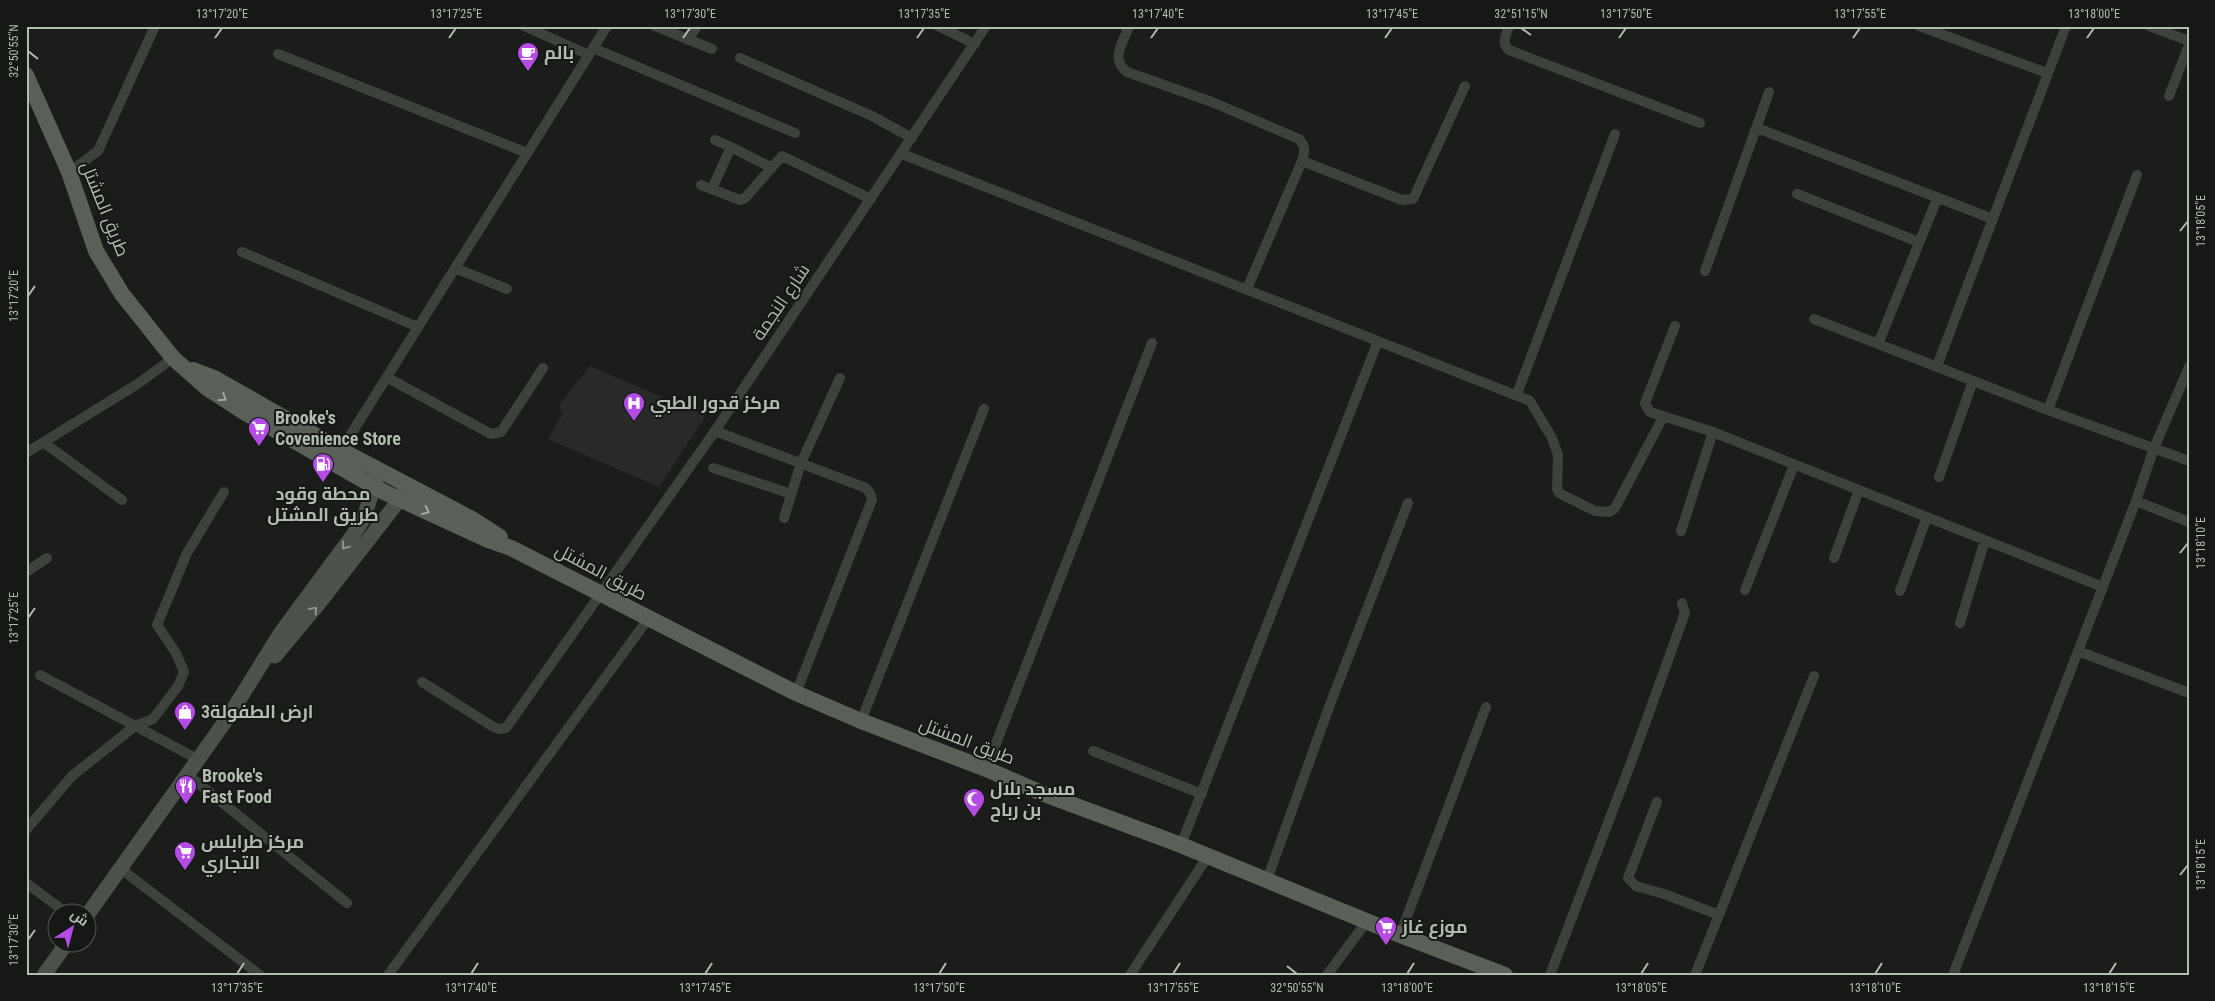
<svg xmlns="http://www.w3.org/2000/svg" width="2215" height="1001" viewBox="0 0 2215 1001" font-family="'Roboto Condensed',Cairo,sans-serif">
  <style>
    .built { fill: #272a27 }
    .lines { fill: none; stroke-linecap: round; stroke-linejoin: round }
    .street { stroke: #3d423c; stroke-width: 10 }
    .secondary { stroke: #4c524a; stroke-width: 15 }
    .primary { stroke: #5a6058; stroke-width: 16 }
    .oneway { stroke: #a0a99e }
    .oneway2 { stroke: #8e968c }
    .ticks { fill: none; stroke: #b2bbaf; stroke-width: 2 }
    .labels { text-anchor: middle; stroke-width: 4; stroke-linejoin: round; paint-order: stroke }
    .poi-label { font-size: 18px; font-weight: bold; fill: #b2bbaf; stroke: #161816; text-anchor: start }
    .street-label { font-size: 18px; fill: #b2bbaf; stroke: #161816 }
    .neatline { fill: none; stroke: #b2bbaf; stroke-width: 2 }
    .ticks-label { font-size: 12px; text-anchor: middle; fill: #b2bbaf }
  </style>
  <rect width="100%" height="100%" fill="#1b1d1b"/>
  <path class="built" d="M590 366 706 416 659 487 548 439 562 415 559 405Z"/>
  <g class="lines">
    <path class="street" d="M524 26 589 55
      M655 26 712 49
      M938 26 975 44
      M1129 26C1123 43 1110 59 1127 72L1212 102 1299 139C1306 147 1305 151 1302 161L1247 289
      M1509 26C1506 36 1501 43 1509 50L1700 123
      M1919 26 2047 73
      M2149 26 2189 41
      M688 40 697 26
      M593 48 795 133
      M278 54 527 153
      M740 58 872 116 912 138
      M2169 96 2189 45
      M1757 128 1993 219
      M731 147 772 168
      M902 154 1530 401 1552 438 1558 455 1557 489 1559 493 1595 511 1609 512 1615 508 1663 417
      M1302 161 1402 200 1413 199 1465 86
      M69 172 98 151 155 26
      M701 185 740 200 745 198 782 156 871 199
      M712 189 731 147 715 140
      M1797 194 1919 242
      M242 252 418 327
      M455 268 507 289
      M1705 271 1769 92
      M1814 319 2048 410 2189 461
      M1675 326 1645 403 1650 412 1713 432 2103 587
      M1878 344 1937 199
      M1937 366 2066 26
      M388 378 491 434 501 432 543 368
      M1517 394 1615 134
      M2048 410 2137 175
      M715 431 866 488 871 495 872 500 796 693
      M43 442 122 500
      M341 450 607 26
      M26 453 139 383 173 358
      M713 468 791 494
      M1939 477 1973 381
      M2136 501 2189 522
      M784 518 801 463 840 378
      M1681 531 1713 432
      M1834 558 1859 490
      M26 572 47 558
      M1745 590 1794 465
      M1900 591 1927 517
      M1960 623 1985 540
      M2078 651 2189 693
      M40 675 199 760
      M422 682 492 726 499 729 506 728 715 431 986 26
      M861 721 984 409
      M1093 751 1202 794
      M986 769 1152 343
      M188 775 347 903
      M1657 802 1628 878 1636 886 1664 894 1719 915
      M26 830 72 776 135 726 153 719 178 686 184 672 176 653 157 625 187 553 224 492
      M1181 845 1378 341
      M121 869 260 975
      M1267 880 1329 707 1408 503
      M26 883 68 914
      M1400 935 1486 707
      M388 975 648 619
      M1130 975 1208 856
      M1327 975 1367 921
      M1550 975 1632 760 1685 613 1682 603
      M1695 975 1814 676
      M1953 975 2136 501 2154 448 2189 367"/>
    <path class="secondary" d="M275 656 320 602 407 490
      M88 914 229 716 280 634 353 535 364 518 377 475
      M44 975 66 944"/>
    <path class="primary" d="M26 75 69 172 96 251 122 294 173 358 207 388 244 412 384 492 488 540 511 548 725 657 796 693 861 721 986 769 1044 794 1181 845 1400 935 1505 975
      M193 370 214 378 341 450 472 519 500 537"/>
  </g>
  <defs><path id="oneway-chevron" d="M-2-3.5L2.5 0L-2 3.5" fill="none" stroke-width="1.6" stroke-linecap="round" stroke-linejoin="round" transform="scale(1.25)"/></defs>
  <g class="oneway">
    <use href="#oneway-chevron" transform="translate(223 398) rotate(34)"/>
    <use href="#oneway-chevron" transform="translate(426 511) rotate(25)"/>
  </g>
  <g class="oneway2">
    <use href="#oneway-chevron" transform="translate(345 546) rotate(127)"/>
    <use href="#oneway-chevron" transform="translate(314 610) rotate(-49)"/>
  </g>
  <path class="ticks" d="M1521 28 1531 35M215 38 222 28M449 38 456 28M683 38 690 28M917 38 924 28M1151 38 1158 28M1385 38 1392 28M1619 38 1626 28M1853 38 1860 28M2087 38 2094 28M28 51 38 59M2180 231 2188 221M28 296 35 286M2180 553 2188 543M28 618 35 608M2180 875 2188 865M28 940 35 930M1287 966 1297 974M237 974 244 963M471 974 478 963M705 974 712 963M939 974 946 963M1173 974 1180 963M1407 974 1414 963M1641 974 1648 963M1875 974 1882 963M2109 974 2116 963"/>
  <defs>
    <g id="cafe-pin" transform="scale(1.125)"><path d="M0 17L-7.5 6A9.5 9.5 0 1 1 7.5 6Z" fill="#b54be5" stroke="#161816"/><path d="M-5.5-4.5H6V0H3Q3 3.5 0 3.5H-2.5Q-5.5 3.5-5.5 0ZM3-3.2v2h1.7v-2ZM-6 4.5H4V6H-6Z" fill="#fff"/></g>
    <g id="hospital-pin" transform="scale(1.125)"><path d="M0 17L-7.5 6A9.5 9.5 0 1 1 7.5 6Z" fill="#b54be5" stroke="#161816"/><path d="M-5-5h3v3.5h4V-5h3V5h-3V1.5h-4V5h-3Z" fill="#fff"/></g>
    <g id="supermarket-pin" transform="scale(1.125)"><path d="M0 17L-7.5 6A9.5 9.5 0 1 1 7.5 6Z" fill="#b54be5" stroke="#161816"/><path d="M-6-5.5h2.5l.6 2H6L4.5 2H-2.5L-4.4-4H-6ZM-1.5 3.2a1.3 1.3 0 1 0 .1 0ZM3 3.2a1.3 1.3 0 1 0 .1 0Z" fill="#fff"/></g>
    <g id="fuel-pin" transform="scale(1.125)"><path d="M0 17L-7.5 6A9.5 9.5 0 1 1 7.5 6Z" fill="#b54be5" stroke="#161816"/><path d="M-5.5-6h7V0h2V4h1.3V-2.5L3-4.5l.8-.8L6-3V5H2.5V1h-1V6h-7ZM-4.2-4.7v3.2H.2V-4.7Z" fill="#fff"/></g>
    <g id="shop-pin" transform="scale(1.125)"><path d="M0 17L-7.5 6A9.5 9.5 0 1 1 7.5 6Z" fill="#b54be5" stroke="#161816"/><path d="M-5-2.5h2.3a2.7 3.5 0 0 1 5.4 0H5L5.5 6h-11ZM-1.5-2.5h3a1.5 2.3 0 0 0-3 0Z" fill="#fff"/></g>
    <g id="restaurant-pin" transform="scale(1.125)"><path d="M0 17L-7.5 6A9.5 9.5 0 1 1 7.5 6Z" fill="#b54be5" stroke="#161816"/><path d="M-5-6h1v4h1v-4h1v4h1v-4h1v5L-1.5 .5V6h-2V.5L-5-1ZM5-6V6H3V1.5H1.5Q1.5-4 5-6Z" fill="#fff"/></g>
    <g id="mosque-pin" transform="scale(1.125)"><path d="M0 17L-7.5 6A9.5 9.5 0 1 1 7.5 6Z" fill="#b54be5" stroke="#161816"/><path d="M3.5-4.9A6 6 0 1 0 3.5 4.9A5 5 0 1 1 3.5-4.9Z" fill="#fff"/></g>
  </defs>
  <g fill-rule="evenodd">
    <use href="#cafe-pin" x="528" y="53"/>
    <use href="#hospital-pin" x="634" y="403"/>
    <use href="#supermarket-pin" x="259" y="428"/>
    <use href="#fuel-pin" x="323" y="464"/>
    <use href="#shop-pin" x="185" y="712"/>
    <use href="#restaurant-pin" x="186" y="786"/>
    <use href="#mosque-pin" x="974" y="799"/>
    <use href="#supermarket-pin" x="185" y="852"/>
    <use href="#supermarket-pin" x="1386" y="927"/>
  </g>
  <g class="labels">
    <g class="poi-label">
      <text x="544" y="59">بالم</text>
      <text x="650" y="409">مركز قدور الطبي</text>
      <text x="275" y="424">Brooke's<tspan x="275" dy="21">Covenience Store</tspan></text>
      <text x="323" y="500" text-anchor="middle">محطة وقود<tspan x="323" dy="21">طريق المشتل</tspan></text>
      <text x="201" y="718">ارض الطفولة3</text>
      <text x="202" y="782">Brooke's<tspan x="202" dy="21">Fast Food</tspan></text>
      <text x="990" y="795">مسجد بلال<tspan x="990" dy="21">بن رباح</tspan></text>
      <text x="201" y="848">مركز طرابلس<tspan x="201" dy="21">التجاري</tspan></text>
      <text x="1402" y="933">موزع غاز</text>
    </g>
    <g class="street-label">
      <text transform="translate(105 209) rotate(68)" y="6">طريق المشتل</text>
      <text transform="translate(781 302) rotate(-56)" y="6">شارع النجمة</text>
      <text transform="translate(601 572) rotate(28)" y="6">طريق المشتل</text>
      <text transform="translate(967 741) rotate(21)" y="6">طريق المشتل</text>
    </g>
  </g>
  <rect width="2215" height="1001" fill="none" stroke="#161816" stroke-width="55"/>
  <g transform="translate(72 928) rotate(36)"><circle r="24" fill="#161816" stroke="#545953"/>
  <path d="M0-4L9 19L0 12L-9 19Z" fill="#b54be5"/>
  <text y="-8" font-size="14" font-weight="bold" text-anchor="middle" fill="#b2bbaf">ش</text>
  </g>
  <rect x="28" y="28" width="2160" height="946" class="neatline"/>
  <g class="ticks-label">
    <text x="222" y="18">13°17'20"E</text>
    <text x="456" y="18">13°17'25"E</text>
    <text x="690" y="18">13°17'30"E</text>
    <text x="924" y="18">13°17'35"E</text>
    <text x="1158" y="18">13°17'40"E</text>
    <text x="1392" y="18">13°17'45"E</text>
    <text x="1521" y="18">32°51'15"N</text>
    <text x="1626" y="18">13°17'50"E</text>
    <text x="1860" y="18">13°17'55"E</text>
    <text x="2094" y="18">13°18'00"E</text>
    <text transform="translate(14 51) rotate(-90)" y="4">32°50'55"N</text>
    <text transform="translate(2201 221) rotate(-90)" y="4">13°18'05"E</text>
    <text transform="translate(14 296) rotate(-90)" y="4">13°17'20"E</text>
    <text transform="translate(2201 543) rotate(-90)" y="4">13°18'10"E</text>
    <text transform="translate(14 618) rotate(-90)" y="4">13°17'25"E</text>
    <text transform="translate(2201 865) rotate(-90)" y="4">13°18'15"E</text>
    <text transform="translate(14 940) rotate(-90)" y="4">13°17'30"E</text>
    <text x="237" y="992">13°17'35"E</text>
    <text x="471" y="992">13°17'40"E</text>
    <text x="705" y="992">13°17'45"E</text>
    <text x="939" y="992">13°17'50"E</text>
    <text x="1173" y="992">13°17'55"E</text>
    <text x="1297" y="992">32°50'55"N</text>
    <text x="1407" y="992">13°18'00"E</text>
    <text x="1641" y="992">13°18'05"E</text>
    <text x="1875" y="992">13°18'10"E</text>
    <text x="2109" y="992">13°18'15"E</text>
  </g>
</svg>
